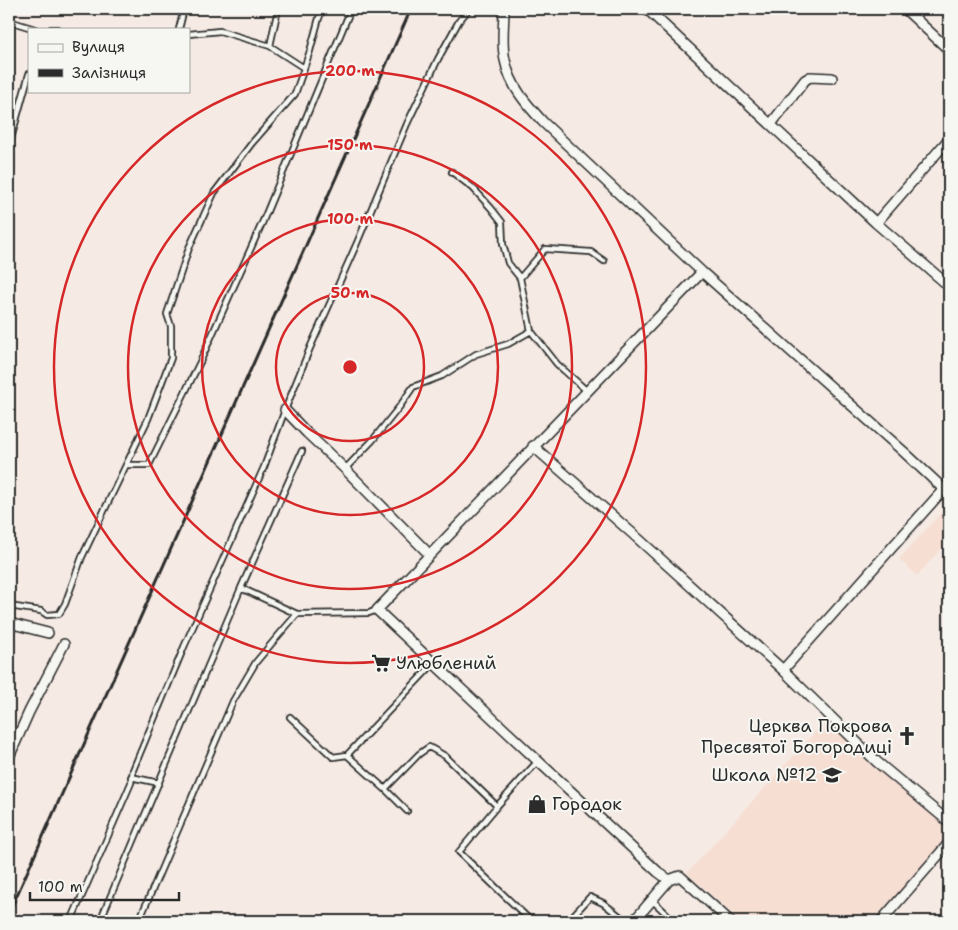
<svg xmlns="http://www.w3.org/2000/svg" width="958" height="930" viewBox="0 0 958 930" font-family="'Shantell Sans',sans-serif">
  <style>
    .built { fill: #f6ded3 }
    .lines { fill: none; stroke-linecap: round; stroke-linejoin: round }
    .lane-casing { stroke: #2b2b2b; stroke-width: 8 }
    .street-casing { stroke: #2b2b2b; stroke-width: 12 }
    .lane { stroke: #f6f6f2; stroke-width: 4.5 }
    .street { stroke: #f6f6f2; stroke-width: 9 }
    .rail { stroke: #2b2b2b; stroke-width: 3 }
    .ring { fill: none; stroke: #d62828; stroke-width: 2.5 }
    .labels { text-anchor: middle; stroke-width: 4; stroke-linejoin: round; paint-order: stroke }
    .poi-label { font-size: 18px; fill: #2b2b2b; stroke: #f6f6f2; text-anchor: start }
    .centre { fill: #d62828; stroke: #f6f6f2; stroke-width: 2.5 }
    .ring-label { font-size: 15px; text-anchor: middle; font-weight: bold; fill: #d62828; stroke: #f6f6f2; stroke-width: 4; stroke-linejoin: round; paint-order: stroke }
  </style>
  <rect width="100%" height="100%" fill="#f6ebe4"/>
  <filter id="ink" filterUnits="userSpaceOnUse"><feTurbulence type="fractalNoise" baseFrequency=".02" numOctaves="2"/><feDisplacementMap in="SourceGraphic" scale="10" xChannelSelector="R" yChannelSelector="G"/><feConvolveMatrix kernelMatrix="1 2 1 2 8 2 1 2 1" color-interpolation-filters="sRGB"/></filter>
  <g filter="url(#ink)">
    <path class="built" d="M941 513 949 521V540L917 576 899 559Z
      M827 719 949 830V840L876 921H740L687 873Z"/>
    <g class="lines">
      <g class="lane-casing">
        <path id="lane" d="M9 21 35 29
          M51 29H57
          M179 29 184 9
          M189 34 220 31 270 46 304 68
          M270 46 278 9
          M9 146 29 74
          M452 172 473 188 491 208 502 222 503 244 508 263 520 278
          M587 391 557 364 531 331 520 278 545 249 591 252 604 261
          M127 465H149L200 362 263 221 351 9
          M345 469 372 441 400 406 413 387 442 376 476 354 508 344 531 331
          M241 588 302 451
          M9 606 41 611 47 615 59 614 65 604 82 557 148 419 171 358V326L167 314 189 248 214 193 252 143 295 94 310 51 319 18 323 9
          M290 717 333 757 347 755 434 663
          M347 755 385 789 407 811
          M131 777 159 783
          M385 789 419 754 429 747 445 756 497 806 538 761
          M497 806 459 852 531 921
          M652 900 672 919
          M71 921 131 783 133 770 184 647 264 467 285 410 310 348 357 243 407 124 438 59 459 21 469 9
          M100 921 241 588 297 614
          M139 921 233 701 256 662 278 636 297 614 369 613 377 610
          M568 921 590 897 603 903 626 921"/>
      </g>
      <g class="street-casing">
        <path id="street" d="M504 9C504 25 501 44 505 60 510 86 527 105 544 123L702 272 904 452 949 494
          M647 9 876 223 949 286
          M905 9 949 50
          M771 124 805 80 810 77 832 78
          M876 223 949 139
          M702 272 377 610 538 761 658 872 669 880 680 876 730 921
          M285 410 307 433 345 469 429 554
          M533 446 633 534 783 670 877 762 949 822
          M9 623 48 633
          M783 670 944 489
          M9 757 29 712 64 644
          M634 921 669 880
          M881 921 949 843"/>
      </g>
      <use href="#lane" class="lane"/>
      <use href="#street" class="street"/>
      <path class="rail" d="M9 913 411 9"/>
    </g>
  </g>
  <g class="ring">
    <circle cx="350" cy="367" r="74"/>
    <circle cx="350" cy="367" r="148"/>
    <circle cx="350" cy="367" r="222"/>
    <circle cx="350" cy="367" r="296"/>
  </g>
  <defs>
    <g id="supermarket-bare" transform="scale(1.5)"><path d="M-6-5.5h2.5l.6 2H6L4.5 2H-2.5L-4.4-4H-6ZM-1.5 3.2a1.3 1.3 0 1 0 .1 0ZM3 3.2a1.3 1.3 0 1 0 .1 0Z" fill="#2b2b2b" stroke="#f6f6f2" stroke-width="2.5" paint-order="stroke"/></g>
    <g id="church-bare" transform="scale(1.5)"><path d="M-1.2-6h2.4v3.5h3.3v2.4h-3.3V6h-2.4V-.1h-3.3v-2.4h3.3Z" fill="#2b2b2b" stroke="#f6f6f2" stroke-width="2.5" paint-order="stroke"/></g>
    <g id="school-bare" transform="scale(1.5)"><path d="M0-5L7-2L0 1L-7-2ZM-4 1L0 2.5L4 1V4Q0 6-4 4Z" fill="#2b2b2b" stroke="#f6f6f2" stroke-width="2.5" paint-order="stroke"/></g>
    <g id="shop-bare" transform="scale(1.5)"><path d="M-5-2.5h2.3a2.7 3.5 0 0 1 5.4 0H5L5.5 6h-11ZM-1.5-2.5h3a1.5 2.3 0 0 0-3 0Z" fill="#2b2b2b" stroke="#f6f6f2" stroke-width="2.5" paint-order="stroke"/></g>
  </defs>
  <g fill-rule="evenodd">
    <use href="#supermarket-bare" x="381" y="663"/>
    <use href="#church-bare" x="907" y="736"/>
    <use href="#school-bare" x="832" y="775"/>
    <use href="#shop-bare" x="537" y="804"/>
  </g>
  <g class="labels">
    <g class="poi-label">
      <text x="396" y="669">Улюблений</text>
      <text x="892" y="732" text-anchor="end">Церква Покрова<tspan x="892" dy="21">Пресвятої Богородиці</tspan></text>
      <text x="817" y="781" text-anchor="end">Школа №12</text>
      <text x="552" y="810">Городок</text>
    </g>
  </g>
  <circle cx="350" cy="367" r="8" class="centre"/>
  <g class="ring-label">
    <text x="350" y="76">200 m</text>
    <text x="350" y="150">150 m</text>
    <text x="350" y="224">100 m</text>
    <text x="350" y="298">50 m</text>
  </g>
  <rect width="958" height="930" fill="none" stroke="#f6f6f2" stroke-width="30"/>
  <rect x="15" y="15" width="928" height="900" fill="none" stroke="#2b2b2b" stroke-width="2" filter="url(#ink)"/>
  <rect x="28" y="28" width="162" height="65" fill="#f6f6f2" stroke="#a5a5a2"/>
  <rect x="38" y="44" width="25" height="8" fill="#f6f6f2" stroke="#a5a5a2"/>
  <text x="72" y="52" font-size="15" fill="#2b2b2b">Вулиця</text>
  <rect x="38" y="69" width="25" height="8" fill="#2b2b2b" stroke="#a5a5a2"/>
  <text x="72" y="78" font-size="15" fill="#2b2b2b">Залізниця</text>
  <path d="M30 892v8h149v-8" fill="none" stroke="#2b2b2b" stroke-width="2.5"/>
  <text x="38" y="892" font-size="15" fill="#2b2b2b" stroke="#f6f6f2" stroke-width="4" paint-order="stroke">100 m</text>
</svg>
